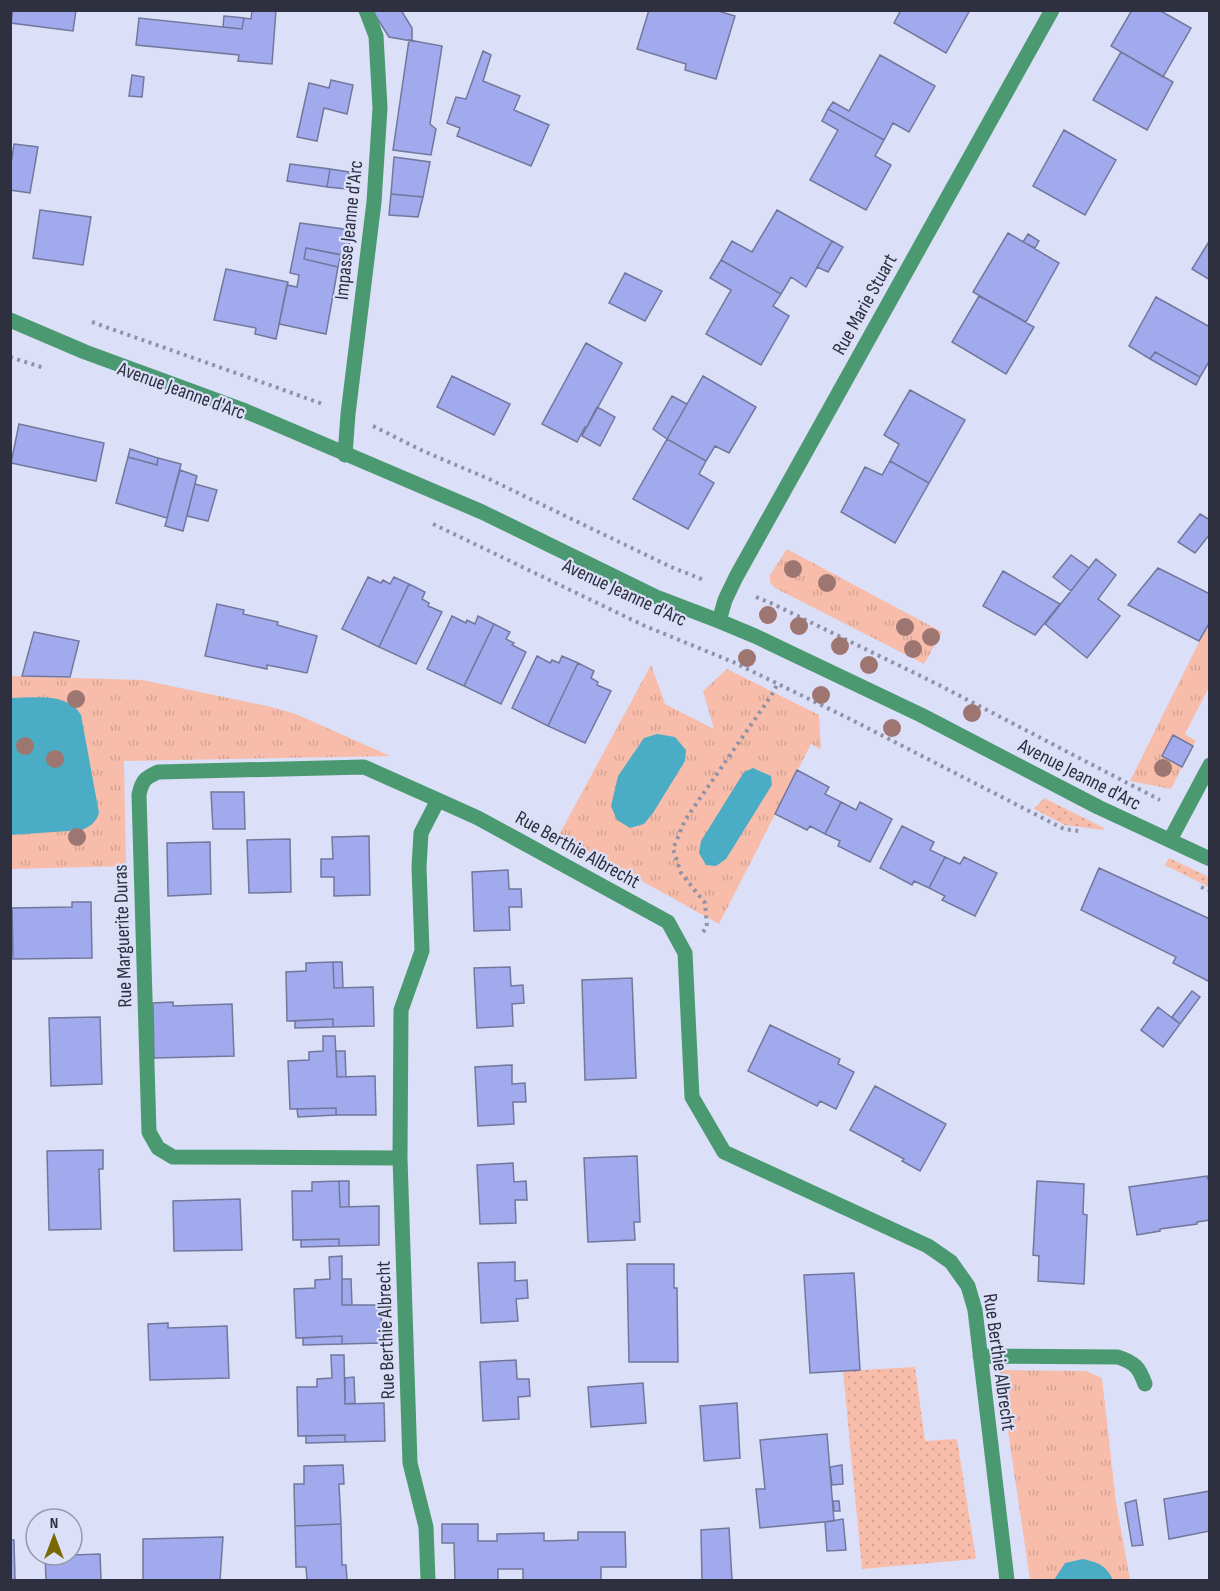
<svg xmlns="http://www.w3.org/2000/svg" width="1220" height="1591" viewBox="0 0 1220 1591" font-family="'Sofia Sans Condensed',sans-serif">
  <style>
    .grass { fill: url(#grass-tufts) }
    .garden { fill: url(#garden-dots) }
    .water { fill: #4bacc6 }
    .building { fill: #a2aaee; stroke: #72779c; stroke-width: 1.5 }
    .lines { fill: none; stroke-linecap: round; stroke-linejoin: round }
    .path { stroke: #9093a8; stroke-width: 4; stroke-dasharray: 3 4.5; stroke-linecap: butt }
    .minor { stroke: #4b9970; stroke-width: 15 }
    .tree { fill: #9e7671 }
    .labels { text-anchor: middle; stroke-width: 4.5; stroke-linejoin: round; paint-order: stroke }
    .street-label { font-size: 20px; fill: #2e3040; stroke: #dbdff8 }
  </style>
  <defs>
    <pattern id="grass-tufts" width="24" height="20" patternUnits="userSpaceOnUse" patternTransform="scale(1.5)"><rect width="24" height="20" fill="#f7bdaa"/><path d="M3 7l-1-3M5 7V3M7 7l1-3M15 17l-1-3M17 17v-4M19 17l1-3" fill="none" stroke="#d4a393"/></pattern>
    <pattern id="garden-dots" width="8" height="8" patternUnits="userSpaceOnUse" patternTransform="scale(1.5)"><rect width="8" height="8" fill="#f7bdaa"/><path d="M2 2h.1M6 6h.1" fill="none" stroke="#d4a393" stroke-width="1.8" stroke-linecap="round"/></pattern>
  </defs>
  <rect width="100%" height="100%" fill="#dbdff8"/>
  <path class="grass" d="M787 549 942 632 924 664 775 588 770 582V575Z
    M1209 622V687L1185 734 1196 741 1193 746 1173 736 1162 756 1182 767 1171 789 1130 781Z
    M651 665 665 704 714 729 703 691 727 669 819 715 821 749 811 744 719 924 559 835Z
    M10 676 142 680 267 706 296 714 390 756 124 761 126 866 11 869Z
    M999 1370 1086 1371 1102 1378 1116 1502 1130 1580H1030Z"/>
  <path class="garden" d="M1044 798 1104 828 1103 830 1065 825 1034 809Z
    M1169 858 1209 877V887L1165 865Z
    M915 1367 925 1441 957 1439 976 1559 862 1569 843 1371Z"/>
  <path class="water" d="M11 698C33 698 68 692 81 715L99 813C96 822 91 826 82 830L11 835Z
    M657 734 675 737 686 750 685 761 653 813 644 824 630 828 617 820 611 806 618 776 644 738Z
    M753 768 771 776 772 785 726 859 716 866 706 865 699 853 701 841 744 772Z
    M1083 1559C1099 1563 1106 1565 1113 1580H1054L1065 1563Z"/>
  <path class="building" d="M13 10H76L73 31 11 23Z
    M252 10H276L272 64 238 61 239 55 136 45 139 18 242 29 244 18 251 19Z
    M372 10H401L412 28V41L389 37Z
    M649 10H715L735 16 716 79 685 70 686 64 637 49Z
    M901 10H970L946 53 894 23Z
    M1132 10H1159L1191 28 1163 77 1111 46Z
    M224 16 244 18 242 29 223 27Z
    M409 40 442 46 430 124 436 129 431 155 393 150Z
    M483 51 491 55 483 81 520 96 514 110 549 125 531 166 457 136 460 128 447 123 456 97 466 99Z
    M1121 52 1173 82 1147 130 1093 100Z
    M880 55 935 86 909 132 893 123 884 140 828 109 833 102 849 111Z
    M132 75 144 77 142 97 129 96Z
    M331 80 353 85 347 114 324 108 317 141 297 137 309 83 329 88Z
    M828 109 884 140 875 156 891 165 866 210 810 180 838 130 822 121Z
    M1064 130 1116 160 1085 215 1033 186Z
    M14 144 38 147 30 193 10 190V171Z
    M394 157 430 162 423 197 391 194Z
    M290 164 330 169 327 187 287 181Z
    M330 169 349 172 347 189 327 187Z
    M391 194 423 197 418 217 389 215Z
    M40 210 91 217 83 265 33 258Z
    M777 210 832 241 806 287 791 277 781 294 721 260 732 241 752 252Z
    M300 223 351 230 348 256 306 248 304 259 338 267 326 334 279 324 287 285 297 287 299 275 290 273Z
    M1008 233 1059 263 1026 322 973 292Z
    M1028 234 1039 241 1035 248 1023 242Z
    M1210 240V280L1192 269Z
    M832 241 843 247 828 272 817 267Z
    M306 248 341 255 338 267 304 259Z
    M721 260 781 294 773 306 789 316 761 365 706 334 731 290 710 278Z
    M226 269 288 282 276 339 255 334 256 328 214 320Z
    M625 273 662 291 645 321 609 303Z
    M979 296 1034 327 1006 374 952 342Z
    M1156 297 1210 327V360L1200 377 1155 352 1150 359 1129 346Z
    M586 343 622 363 587 427H585L577 442 542 424Z
    M1155 352 1200 377 1196 385 1150 359Z
    M452 376 510 404 494 435 437 407Z
    M703 376 756 407 729 453 715 446 706 461 667 439Z
    M910 390 965 420 929 483 890 461 899 444 884 435Z
    M672 396 687 404 667 439 653 429Z
    M597 407 615 417 600 446 582 436Z
    M19 424 104 443 96 481 11 463Z
    M667 439 706 461 699 474 714 483 688 529 633 499Z
    M130 449 158 458 157 465 128 457Z
    M128 457 157 465 158 458 181 464 167 518 116 503Z
    M890 461 929 483 895 543 841 512 865 467 882 475Z
    M180 470 197 476 183 531 165 526Z
    M195 484 217 490 208 521 187 516Z
    M1200 514 1210 520V534L1195 553 1178 542Z
    M1071 555 1089 568 1071 591 1053 577Z
    M1096 559 1116 575 1098 599 1120 616 1087 658 1045 624Z
    M1158 568 1210 594V622L1199 641 1128 605Z
    M1003 571 1060 604 1035 635 983 606Z
    M368 577 381 583 383 580 390 584 394 577 409 584 379 647 342 629Z
    M409 584 425 592 422 599 429 603 428 606 442 612 416 664 379 647Z
    M217 604 244 610 243 614 278 622 277 625 317 636 307 673 267 665V669L205 656Z
    M452 616 466 623 467 620 475 624 478 616 494 624 464 686 427 669Z
    M494 624 510 632 506 639 514 643 512 645 526 652 501 704 464 686Z
    M34 632 79 641 70 677 22 676Z
    M537 656 550 663 552 660 559 663 562 656 578 663 548 726 512 708Z
    M578 663 594 671 591 678 598 682 597 685 611 691 585 743 548 726Z
    M1173 735 1193 746 1182 767 1162 756Z
    M797 770 829 787 825 794 841 802 825 834 810 826 807 830 775 814Z
    M211 792H244L245 829H213Z
    M841 802 856 810 860 802 892 819 870 862 838 846 840 841 825 834Z
    M902 826 934 842 930 850 945 857 929 888 914 881 912 885 880 868Z
    M369 836 370 895 334 896V877H321V859H333L332 837Z
    M290 839 291 892 249 893 247 840Z
    M210 842 211 894 168 896 167 843Z
    M945 857 960 864 964 857 997 873 975 916 942 900 945 896 929 888Z
    M1099 868 1210 919V982L1173 963 1176 957 1081 910Z
    M508 870 509 889H521L522 907H509L510 930 474 931 472 872Z
    M72 902H91L92 958 13 959 12 908 72 907Z
    M333 962 334 988 373 987 374 1026 333 1027V1019L287 1021 286 972 306 971V963Z
    M333 962H342L343 988H334Z
    M510 967 511 986 523 985 524 1003 512 1004 513 1026 477 1028 474 968Z
    M632 978 636 1078 585 1080 582 980Z
    M1192 991 1200 997 1180 1024 1172 1017Z
    M173 1002V1006L232 1004 234 1056 154 1058 153 1003Z
    M1158 1007 1180 1024 1163 1047 1141 1030Z
    M100 1017 102 1084 51 1086 49 1018Z
    M333 1019V1027L295 1028V1021Z
    M770 1025 840 1059 838 1064 854 1072 836 1109 820 1101 817 1106 748 1071Z
    M323 1036H335L337 1077 375 1076 376 1115H336V1108L290 1109 288 1061 309 1060V1052L323 1051Z
    M336 1051H345L346 1077H337Z
    M512 1065V1084L525 1083 526 1102H513L514 1124 478 1126 475 1067Z
    M875 1086 946 1124 920 1171 902 1161 904 1159 850 1130Z
    M336 1108V1115L298 1117 297 1109Z
    M103 1150V1169H99L101 1229 49 1230 47 1151Z
    M637 1156 640 1222H634L635 1240 588 1242 584 1158Z
    M513 1163 514 1182 526 1181 527 1200H515L516 1223 480 1224 477 1165Z
    M1207 1176 1208 1179H1210V1220L1197 1222V1224L1160 1229V1231L1137 1235 1129 1187Z
    M339 1181 340 1207 379 1206V1245L339 1246V1239L293 1240 292 1191H312V1182Z
    M339 1181H349V1207H340Z
    M1037 1181 1084 1184 1083 1214 1087 1215 1084 1284 1038 1281 1039 1256 1033 1255Z
    M240 1199 242 1250 174 1251 173 1201Z
    M339 1239V1246L301 1247V1240Z
    M342 1256V1305H381L382 1343 342 1344V1336L296 1338 294 1289 315 1288V1280L330 1279 329 1257Z
    M515 1262V1281L527 1280 528 1298 516 1299 518 1321 481 1323 478 1263Z
    M627 1264H674V1288H677L678 1362H629Z
    M854 1273 860 1370 810 1373 804 1275Z
    M342 1279H351L352 1305H342Z
    M168 1323V1328L227 1326 229 1378 150 1380 148 1324Z
    M342 1336V1344L303 1345V1338Z
    M331 1355H344L345 1404 384 1403 385 1441 345 1442V1435L298 1436 297 1387H317V1379L332 1378Z
    M516 1360 517 1379H529L530 1396 518 1397 519 1419 483 1421 480 1362Z
    M354 1377 355 1403 345 1404V1378Z
    M643 1383 646 1423 591 1427 588 1387Z
    M737 1403 740 1458 704 1461 700 1406Z
    M827 1434 834 1521 760 1528 756 1489H765L760 1440Z
    M345 1435V1442L306 1443V1436Z
    M343 1465 344 1484H339L341 1524 295 1526 294 1484H304V1466Z
    M842 1465 843 1484 832 1485 830 1467Z
    M1210 1491V1531L1169 1539 1164 1499Z
    M1136 1500 1143 1545 1132 1546 1125 1503Z
    M833 1501H839L840 1511H834Z
    M843 1519 846 1550 827 1551 825 1522Z
    M341 1524 342 1565H346L347 1580H307L306 1567H296L295 1526Z
    M442 1524H478V1541H497V1534L544 1533V1541L578 1540V1532H625L626 1567H601V1580H523V1569H498V1580H455L454 1543H442Z
    M729 1528 732 1580H702L701 1530Z
    M223 1537 220 1580H143V1539Z
    M10 1540H14L15 1580H10Z
    M100 1554 101 1580H46L45 1556Z"/>
  <g class="lines">
    <path class="path" d="M92 322 323 404
      M10 357 44 368
      M373 426 423 451 489 479 671 567 704 580
      M433 524 645 626 733 662 850 719 1064 829 1079 831
      M756 597 773 604 937 684 1160 800
      M1201 887 1210 891
      M703 932 707 927 705 903 681 873 673 849 685 820 771 696 777 685"/>
    <path class="minor" d="M10 320 85 352 243 410 482 512 656 597 719 621 755 636 921 715 1098 807 1210 859
      M345 455 348 414 374 202 380 108 376 36 366 10
      M719 621 725 600 736 577 1052 10
      M1170 840 1210 765
      M400 1158 173 1157 158 1148 149 1132 139 795C142 780 145 778 158 772L364 767 438 800
      M980 1356 1118 1357C1135 1363 1139 1367 1145 1384
      M428 1580 426 1527 410 1463 400 1158 401 1010 422 951 419 867 421 833 438 800 478 818 668 922 685 953 692 1097 724 1152 928 1246 951 1262 968 1286 975 1310 1007 1580"/>
  </g>
  <g class="tree">
    <circle cx="793" cy="569" r="9"/>
    <circle cx="827" cy="583" r="9"/>
    <circle cx="768" cy="615" r="9"/>
    <circle cx="799" cy="626" r="9"/>
    <circle cx="905" cy="627" r="9"/>
    <circle cx="931" cy="637" r="9"/>
    <circle cx="840" cy="646" r="9"/>
    <circle cx="913" cy="649" r="9"/>
    <circle cx="747" cy="658" r="9"/>
    <circle cx="869" cy="665" r="9"/>
    <circle cx="821" cy="695" r="9"/>
    <circle cx="76" cy="699" r="9"/>
    <circle cx="972" cy="713" r="9"/>
    <circle cx="892" cy="728" r="9"/>
    <circle cx="25" cy="746" r="9"/>
    <circle cx="55" cy="759" r="9"/>
    <circle cx="1163" cy="768" r="9"/>
    <circle cx="77" cy="837" r="9"/>
  </g>
  <g class="labels">
    <g class="street-label">
      <text transform="translate(348 230) rotate(-84)" y="7">Impasse Jeanne d'Arc</text>
      <text transform="translate(864 304) rotate(-61)" y="7">Rue Marie Stuart</text>
      <text transform="translate(182 390) rotate(20)" y="7">Avenue Jeanne d'Arc</text>
      <text transform="translate(625 592) rotate(25)" y="7">Avenue Jeanne d'Arc</text>
      <text transform="translate(1080 774) rotate(27)" y="7">Avenue Jeanne d'Arc</text>
      <text transform="translate(578 849) rotate(29)" y="7">Rue Berthie Albrecht</text>
      <text transform="translate(122 936) rotate(-92)" y="7">Rue Marguerite Duras</text>
      <text transform="translate(385 1330) rotate(-92)" y="7">Rue Berthie Albrecht</text>
      <text transform="translate(1000 1362) rotate(82)" y="7">Rue Berthie Albrecht</text>
    </g>
  </g>
  <rect width="1220" height="1591" fill="none" stroke="#2e3040" stroke-width="24"/>
  <g transform="translate(54 1537)"><circle r="28" fill="#dbdff8" stroke="#9699ae" stroke-width="1.5"/>
  <path d="M0-4.5L10 22L0 15L-10 22Z" fill="#796900"/>
  <text y="-9" font-size="16" font-weight="bold" text-anchor="middle" fill="#2e3040">N</text>
  </g>
</svg>
